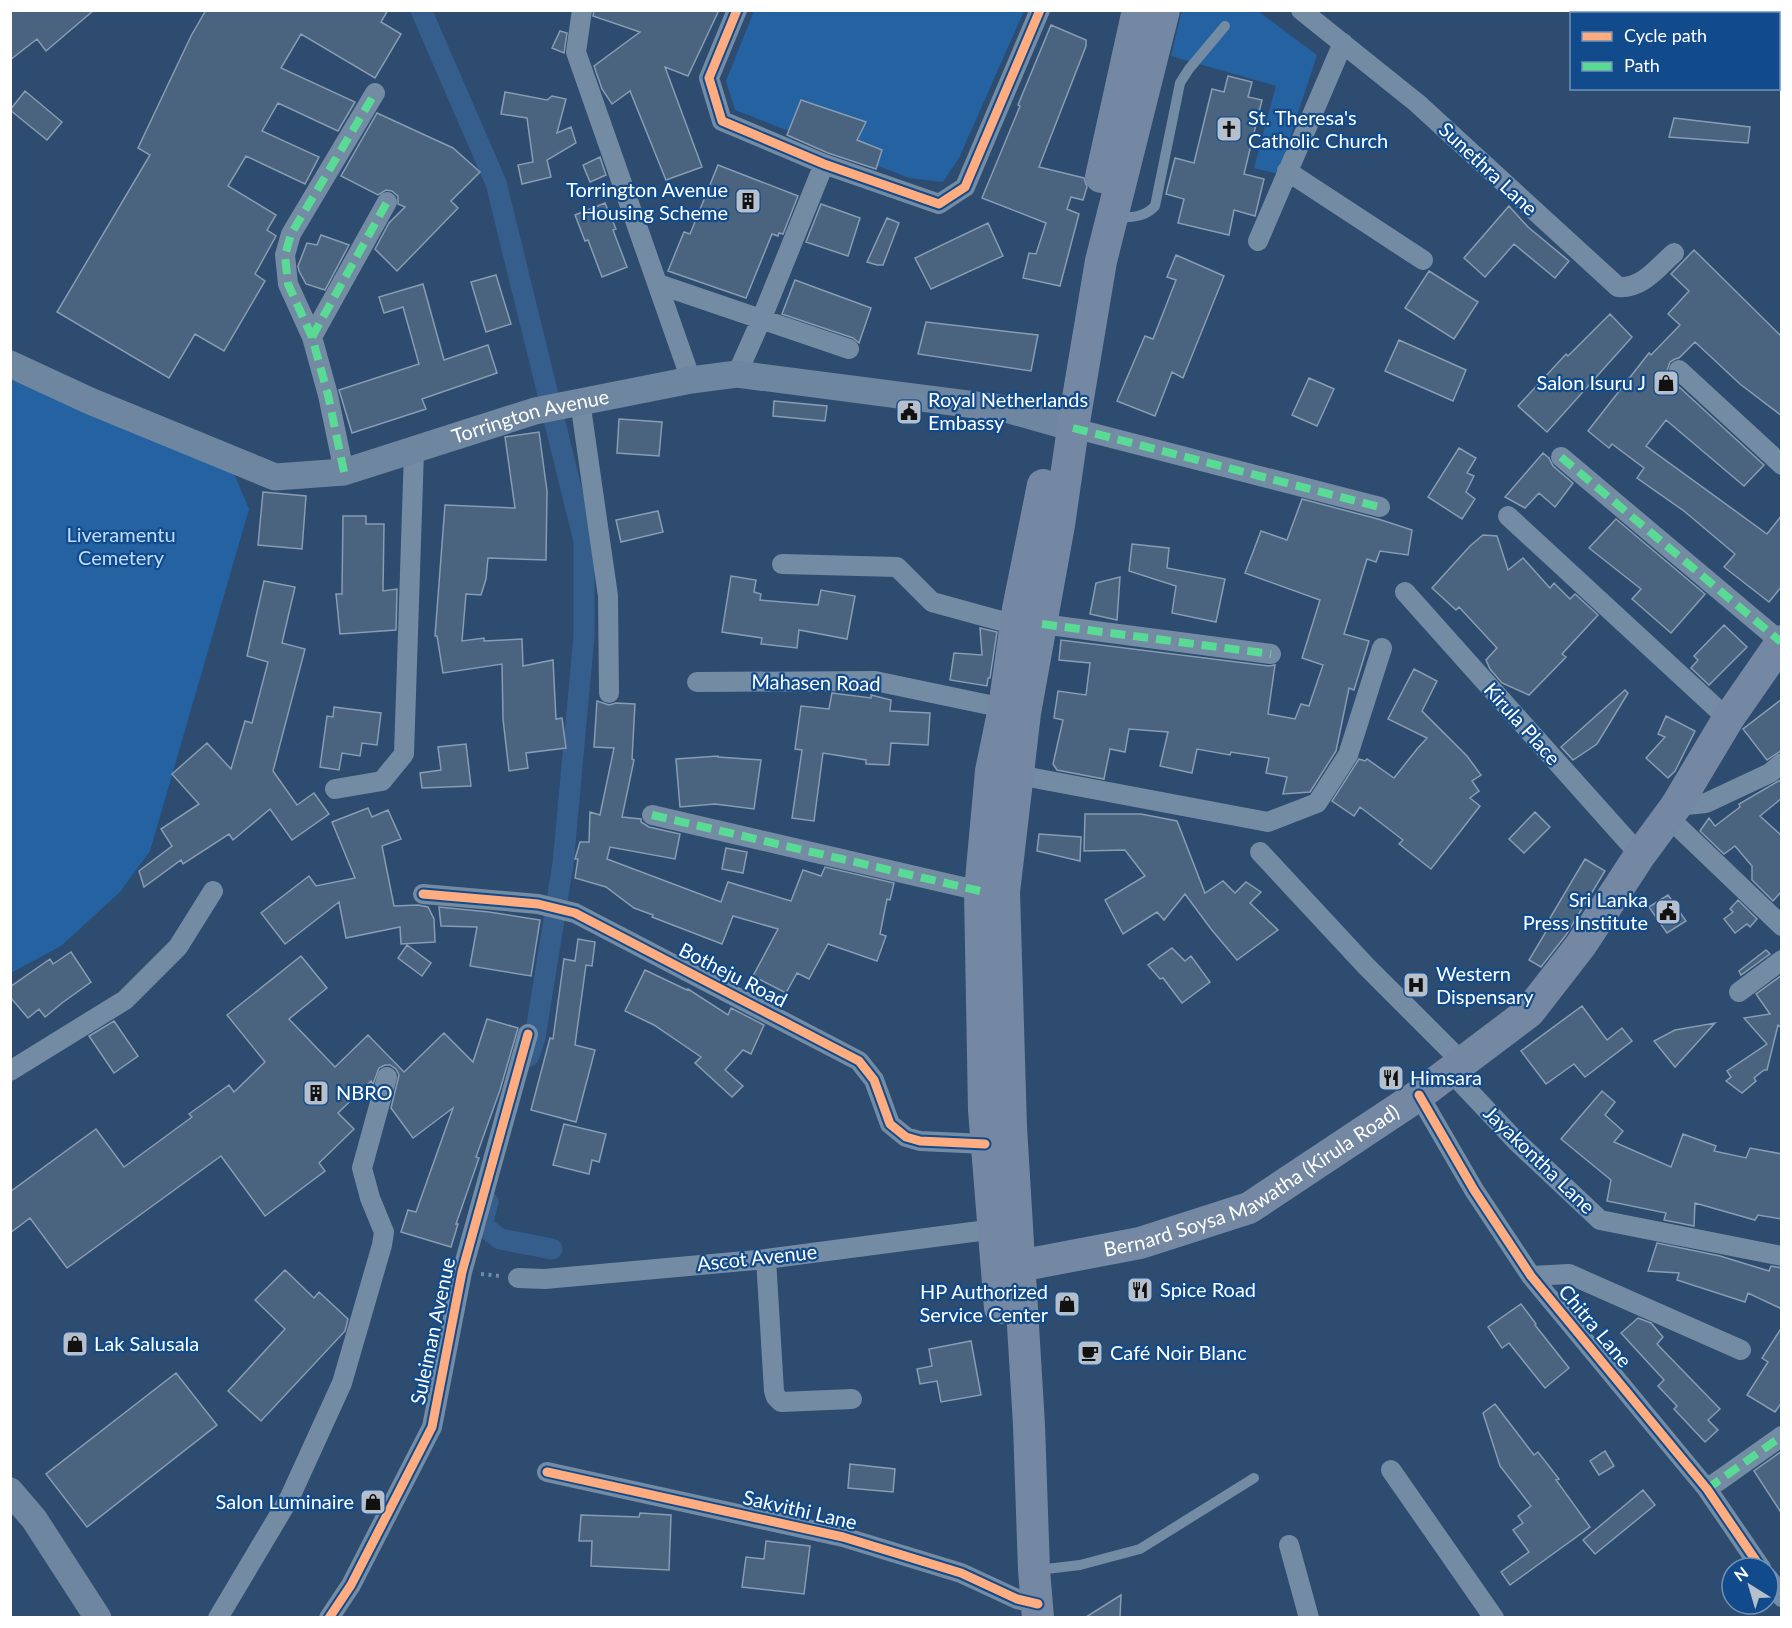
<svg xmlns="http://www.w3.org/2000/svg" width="1792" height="1628" viewBox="0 0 1792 1628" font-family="Lato,sans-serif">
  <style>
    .green { fill: #2562a2 }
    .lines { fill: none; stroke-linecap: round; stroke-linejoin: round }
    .canal { stroke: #355e8d; stroke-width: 21 }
    .building { fill: #4a637f; stroke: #889cb2; stroke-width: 1.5 }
    .path { stroke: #748ba4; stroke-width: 4; stroke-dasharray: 3 4.5; stroke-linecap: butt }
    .service { stroke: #748ba4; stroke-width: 10 }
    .minor { stroke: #748ba4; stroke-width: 20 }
    .secondary { stroke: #6f86a0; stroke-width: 27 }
    .primary { stroke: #7488a3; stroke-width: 32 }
    .quiet { stroke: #5adb95; stroke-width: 8; stroke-dasharray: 15 8; stroke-linecap: butt }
    .cycleway-casing { stroke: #124b8b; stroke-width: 13 }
    .cycleway { stroke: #ffac80; stroke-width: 9 }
    .labels { text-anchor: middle; stroke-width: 4.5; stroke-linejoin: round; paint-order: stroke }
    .poi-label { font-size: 20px; fill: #fff; stroke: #124b8b; text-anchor: start }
    .street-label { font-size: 20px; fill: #fff; stroke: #124b8b }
    .park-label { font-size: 20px; fill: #bfddfc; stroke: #124b8b }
  </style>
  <rect width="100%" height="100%" fill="#2d4c70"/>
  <path class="green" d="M1182 10 1258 11 1317 55 1278 174 1254 168 1276 86 1171 56Z
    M754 11H1024L959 158 943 182 909 178 735 110 726 81Z
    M10 380 90 401 231 467 249 509 150 851 120 892 61 946 11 973Z"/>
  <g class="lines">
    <path class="canal" d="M421 10 496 183 584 541V636L563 864 535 1037 529 1056
      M488 1202 482 1225 500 1239 552 1249"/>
  </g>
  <path class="building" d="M10 10H94L46 51 37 39 10 60Z
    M206 10H388L381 22 401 34 375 78 301 34 281 68 355 102 338 131 278 103 262 131 319 157 305 184 246 156 228 186 276 215 267 230 276 236 255 274 265 281 224 351 195 334 169 378 57 312 150 155 138 148 191 36Z
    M594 10H719L688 76 665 67 702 167 666 180 630 91 612 104 602 89 594 66 640 32 593 16Z
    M1051 25 1086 40V46L1039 167 1084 178 1087 187 1083 200 1071 197 1067 209 1079 214 1060 286 1023 278 1029 253 1036 254 1046 223 982 198 1020 106 1018 105Z
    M560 31 567 33 564 53 552 48Z
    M1228 76 1252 82 1248 97 1262 100 1244 174 1264 179 1255 216 1234 210 1229 235 1178 223 1184 199 1166 194 1175 158 1194 163 1212 89 1224 92Z
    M25 91 62 122 47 140 10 110Z
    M505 92 547 100 552 96 566 99 557 133 571 127 576 143 547 160 551 177 522 184 518 165 533 162 527 118 501 114Z
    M801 100 866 122 857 140 882 150 876 169 828 153 787 135Z
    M377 113 453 148 480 172 451 201 458 208 397 271 375 249 389 223 405 207 398 204V196L392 191 386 190 378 195 341 176Z
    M1674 118 1750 127 1748 143 1669 137Z
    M600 157 606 175 590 182 583 165Z
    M718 165 798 196 783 234 779 233 778 236 772 234 746 298 668 271 684 232 690 234Z
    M605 203 616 229 613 230 627 267 602 277 588 240 585 241 575 215Z
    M821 204 860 218 848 256 806 242Z
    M1509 206 1528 227 1569 261 1555 278 1514 244 1485 277 1464 258Z
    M887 218 899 223 883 265H877L867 262Z
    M988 223 1003 256 931 289 915 258Z
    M321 235 349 245 325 290 306 284 299 271 298 266 307 243 317 245Z
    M1694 250 1782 337V416L1740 384 1695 342 1679 358 1675 359 1670 362 1667 371 1668 374 1678 386 1764 465 1744 486 1666 420 1646 446 1767 534 1782 515V586L1769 602 1724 567 1735 554 1684 511 1637 478 1644 468 1612 444 1609 448 1588 431 1649 353 1651 355 1680 325 1668 314 1689 291 1671 274Z
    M1176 255 1224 276 1183 378 1172 372 1155 416 1117 401 1145 336 1153 339 1176 280 1167 277Z
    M1429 271 1478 302 1454 339 1405 308Z
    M496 275 511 324 486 332 471 282Z
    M795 280 871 308 859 343 853 338 782 314Z
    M423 284 444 360 488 345 497 373 422 399 426 409 352 433 339 390 419 364 403 307 384 313 379 297Z
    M1610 314 1632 337 1547 432 1518 406 1566 354 1568 356Z
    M926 322 1038 335 1031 371 918 354Z
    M1399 340 1466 370 1453 401 1385 371Z
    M1309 378 1334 389 1317 426 1292 415Z
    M774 401 827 406 825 421 773 416Z
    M619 419 662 422 659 456 617 453Z
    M539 432 547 491 546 560 488 558 486 579 481 595 466 594 462 641 484 638V641L522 639 523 666 553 660 556 719 562 718 566 748 526 753 528 768 509 771 503 719 502 664 443 673 437 636H435L445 505 515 508 505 437Z
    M1459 448 1476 458 1467 473 1474 476 1466 492 1475 499 1462 519 1428 497Z
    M1543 453 1549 458 1553 466 1573 483 1555 507 1539 493 1525 508 1505 497Z
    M263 492 306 496 302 549 258 545Z
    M1302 499 1378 519 1412 530 1408 555 1380 551 1376 562 1367 559 1344 634 1369 641 1354 690 1349 688 1336 751 1310 792 1283 794 1287 777 1266 773 1269 758 1231 752 1230 755 1197 749 1192 773 1160 766 1168 732 1129 729 1125 752 1110 749 1104 779 1057 770 1053 764 1063 720 1054 718 1058 691 1086 695 1090 663 1059 660 1061 640 1269 666 1275 665 1268 714 1295 719 1301 704 1309 706 1323 665 1302 658 1320 600 1245 573 1261 531 1287 540Z
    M658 511 663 532 621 542 616 520Z
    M343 516H366V524H384L383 591 397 589 396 630 340 634 336 594H342Z
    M1616 519 1705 594 1671 633 1632 599 1641 589 1589 548Z
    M1483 535 1497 536 1508 570 1523 558 1550 588 1554 583 1570 599 1575 594 1598 615 1562 654 1566 657 1529 695 1502 683 1490 669 1486 660 1497 648 1459 607 1456 610 1432 588 1470 546Z
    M1132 544 1169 548 1167 568 1225 579 1216 622 1172 613 1176 586 1129 571Z
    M731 576 756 580 754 592 761 594 760 600 818 605 821 590 855 596 847 639 799 630 797 648 761 644 762 638 722 632Z
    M1120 577 1117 620 1090 614 1096 583Z
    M264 581 295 587 282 643 305 649 273 771 297 805 314 793 329 814 292 840 270 809 233 840 229 834 183 864 181 860 144 887 139 871 172 846 161 829 199 804 172 774 207 743 231 769 245 721 252 723 268 662 247 656Z
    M1724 625 1747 647 1709 685 1691 668 1698 660 1694 656Z
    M980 628 997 632 990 678H988L987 686 950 680 954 653 982 655Z
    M1414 669 1437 681 1422 711 1467 756 1481 775 1472 781 1479 791 1470 798 1480 806 1431 869 1399 844 1403 840 1360 807 1354 816 1332 801 1359 759 1365 761 1367 759 1394 778 1417 749 1427 738 1388 719Z
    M1625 690 1628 693 1597 744 1573 760 1561 747Z
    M832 693 871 698V695L891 700 890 711 930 713 928 745 891 743 889 765 866 764V760L823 753 814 821 792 818 802 750 795 749 801 706 829 709Z
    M1782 699V750L1767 760 1743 729Z
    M597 701 609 705 616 703 635 704 632 759 634 760 622 817 641 819V822L649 827 680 834 675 859 610 847 607 859 721 902 728 882 791 901 803 870 821 876 825 867 894 883 890 900 887 899 880 934 886 936 877 961 828 944 809 979 797 973 786 993 753 976 778 929 733 916 722 944 652 917 653 915 634 908 606 887 575 878 578 859H575L580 842H589L590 812 600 815 614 748 594 747Z
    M334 707 381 713 377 745 362 743 360 756 342 753 339 770 320 767 327 716 333 717Z
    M1666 716 1695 731 1675 771 1668 778 1646 758 1665 737 1658 734Z
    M466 744 471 786 422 788 420 773 441 770 438 747Z
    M718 756V757L761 760 754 809 715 804 680 807 676 759Z
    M1782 779V798L1760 816 1782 836V891L1773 901 1752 880V866L1735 846 1724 854 1700 831 1709 818 1715 826 1740 807 1739 804Z
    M368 808 372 817 388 810 401 839 382 846 394 906 418 905 428 907 434 919 435 942 401 944 400 927 346 938 339 902 285 944 261 913 309 876 316 886 355 878 332 822Z
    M1535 812 1550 827 1524 853 1509 839Z
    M1085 814H1141L1177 821 1205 893 1223 881 1235 893 1246 882 1261 892 1250 903 1278 930 1237 960 1211 929 1185 894 1164 920 1157 912 1123 934 1105 900 1145 876 1125 850 1084 851Z
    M1039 834 1081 837 1080 861 1037 851Z
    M726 848 747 852 743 873 722 869Z
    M1585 859 1605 871 1566 935 1541 967 1529 960 1550 925 1547 923Z
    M1668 895 1686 921 1667 933 1649 907Z
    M1738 900 1757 919 1750 927 1747 924 1735 933 1724 919 1733 912 1730 909Z
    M439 907 489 912 540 920 531 976 470 966 477 927 441 926Z
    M578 939 595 942 592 966 586 965 575 1045 595 1050 576 1122 531 1110 550 1038 553 1039 564 959 575 961Z
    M407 945 431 963 422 976 398 958Z
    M1172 948 1185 961 1191 956 1210 982 1182 1003 1163 978 1160 979 1148 965Z
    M1766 950 1770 954 1741 975 1739 971Z
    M71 952 91 982 62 1003 45 1017 39 1009 28 1018 10 997V987L50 959 53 964Z
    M301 956 327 988 289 1019 335 1067 368 1035 404 1072 444 1033 473 1062 487 1019 518 1028 500 1090 476 1157 479 1158 456 1224H458L451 1247 401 1232 408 1210 416 1212 453 1108 413 1138 391 1108 399 1075 396 1069 390 1065H385L379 1068 373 1084 371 1081 338 1113 354 1129 319 1163 325 1171 265 1216 221 1156 67 1268 30 1218 10 1233V1192L96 1129 124 1167 192 1117 189 1114 229 1085 234 1092 265 1062 227 1015Z
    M645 970 687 990 688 989 728 1015 731 1008 764 1025 751 1054 743 1050 725 1070 743 1086 732 1097 695 1063 701 1057 654 1025 625 1011Z
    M1782 975V1028L1778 1025 1767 1070H1764L1754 1078 1756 1081 1742 1093 1726 1081 1731 1077 1727 1071 1767 1044 1744 1018 1770 1014 1756 994Z
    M1582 1006 1607 1040 1622 1028 1632 1041 1585 1077 1574 1064 1546 1084 1521 1051Z
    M114 1021 138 1056 114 1073 89 1036Z
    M1715 1023 1675 1067 1654 1041 1675 1030Z
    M1602 1091 1615 1102 1605 1115 1623 1131 1614 1142 1671 1167 1683 1134 1716 1146 1714 1151 1746 1158 1750 1148 1782 1154V1219L1758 1215 1755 1220 1695 1203 1694 1226 1664 1220 1666 1213 1607 1201 1611 1180 1561 1139Z
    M564 1124 606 1134 599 1162 592 1160 589 1174 553 1165Z
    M1657 1243 1720 1256 1769 1271 1771 1266 1782 1268V1309L1748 1293 1745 1302 1677 1280 1679 1273 1648 1271Z
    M285 1270 314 1298 319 1292 348 1319 345 1331 261 1421 228 1391 285 1329 255 1300Z
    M1521 1304 1536 1324 1535 1325 1569 1368 1545 1388 1509 1343 1502 1348 1488 1327Z
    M1638 1318 1651 1323 1663 1337 1657 1344 1720 1409 1708 1420 1718 1430 1705 1442 1674 1409 1677 1406 1658 1386 1664 1380 1621 1333Z
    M1782 1327V1402L1775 1412 1747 1395 1768 1362 1762 1358Z
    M971 1341 981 1395 941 1402 937 1381 920 1384 917 1369 932 1366 929 1349Z
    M176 1373 217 1425 87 1527 46 1474Z
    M1495 1404 1534 1455 1538 1452 1559 1479 1556 1480 1590 1527 1510 1585 1501 1572 1529 1552 1513 1530 1523 1523 1518 1516 1531 1506 1500 1466 1483 1413Z
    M1605 1451 1614 1466 1599 1475 1590 1461Z
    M1782 1451V1514L1754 1471Z
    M850 1464 895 1469 893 1492 848 1488Z
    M1643 1490 1655 1505 1595 1554 1583 1540Z
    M640 1513 671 1515 669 1570 591 1566 592 1541H579L581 1515 639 1517Z
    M766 1541 810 1546 804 1594 742 1587 746 1557 764 1559Z
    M1121 1595 1120 1617H1086Z"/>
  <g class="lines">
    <path class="path" d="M481 1274 500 1276"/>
    <path class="service" d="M1115 218C1131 217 1144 218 1155 206L1180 83 1189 69 1225 26
      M1038 1570 1080 1565 1140 1549 1254 1478"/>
    <path class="minor" d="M582 10 576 52 691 380
      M737 10 709 78 722 121 824 164 939 204 965 187 1040 10
      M1301 10 1417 103 1618 287C1642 289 1657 268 1674 253
      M1287 171 1423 260
      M1258 241 1343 43
      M658 284 849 349
      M312 337 387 202
      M1679 370 1782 465
      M737 374 761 320 824 164
      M580 401 608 596 609 693
      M1073 428 1380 507
      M1561 457 1781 642
      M344 472 328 395 312 337 288 284 285 255 291 234 375 93
      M1508 516 1728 719
      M782 564 897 567 932 602 1016 625
      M1405 592 1640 855
      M1042 624 1271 654
      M697 682 875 681 1004 708
      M1018 775 1268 822 1317 803 1348 755 1382 648
      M335 789 382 781 404 754 414 451
      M1676 806 1706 803 1770 773 1782 763
      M652 815 980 891
      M1668 817 1782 926
      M1260 852 1366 966 1462 1062
      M423 894 538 904 575 913 859 1061 874 1080 890 1124 906 1137 920 1141 985 1144
      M1739 992 1782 960
      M10 1071 125 1000 178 947 213 891
      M1450 1071 1516 1141 1600 1220 1782 1256
      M1419 1095 1474 1190 1531 1276 1707 1489 1761 1568
      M766 1259 774 1391 776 1397 781 1402 852 1399
      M1531 1276 1569 1274 1741 1350
      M518 1278 545 1279 766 1259 995 1229
      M1391 1470 1494 1618
      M547 1472 843 1537 961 1573 1017 1599 1038 1604
      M1707 1489 1782 1436
      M1289 1545 1309 1618
      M1768 1578 1782 1597
      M218 1618 290 1497 342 1383 382 1245 384 1232 370 1198 362 1168 387 1077
      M329 1618 351 1585 432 1427 462 1272 528 1034"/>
    <g class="secondary">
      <path id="s1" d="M10 364 90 401 275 477 344 472 535 411 691 380 737 374 1006 409 1073 428"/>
      <path d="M10 1491 34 1519 98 1618"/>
    </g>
    <g class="primary">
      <path d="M1101 177 1138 10"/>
      <path id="s2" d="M997 1266H1019L1140 1243 1249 1208 1419 1095 1529 1012 1581 945 1640 855 1676 806 1728 719 1782 641"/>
      <path d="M1000 1308 984 1110 980 891 991 771 1004 708 1018 609 1043 485"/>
      <path d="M1038 1618 1034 1570 1029 1425 1011 1127 1004 892 1025 713 1059 525 1073 428 1101 261 1164 10"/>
    </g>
    <path class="quiet" d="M312 337 387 202
      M1073 428 1380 507
      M1561 457 1781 642
      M344 472 328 395 312 337 288 284 285 255 291 234 375 93
      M1042 624 1271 654
      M652 815 980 891
      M1707 1489 1782 1436"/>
    <g class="cycleway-casing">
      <path id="cycleway" d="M737 10 709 78 722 121 824 164 939 204 965 187 1040 10
        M423 894 538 904 575 913 859 1061 874 1080 890 1124 906 1137 920 1141 985 1144
        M1419 1095 1474 1190 1531 1276 1707 1489 1761 1568
        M547 1472 843 1537 961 1573 1017 1599 1038 1604
        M329 1618 351 1585 432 1427 462 1272 528 1034"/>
    </g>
    <use href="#cycleway" class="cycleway"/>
  </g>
  <defs>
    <g id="church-square" transform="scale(1.35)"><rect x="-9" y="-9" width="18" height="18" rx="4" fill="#b6c0cd" stroke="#124b8b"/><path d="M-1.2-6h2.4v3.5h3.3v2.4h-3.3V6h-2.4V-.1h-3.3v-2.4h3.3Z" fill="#111"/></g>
    <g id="building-square" transform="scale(1.35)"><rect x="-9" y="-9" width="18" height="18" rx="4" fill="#b6c0cd" stroke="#124b8b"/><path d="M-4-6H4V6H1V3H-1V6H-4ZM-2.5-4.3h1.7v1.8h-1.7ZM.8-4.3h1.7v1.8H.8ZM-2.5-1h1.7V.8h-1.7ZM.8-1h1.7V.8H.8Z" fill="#111"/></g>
    <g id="shop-square" transform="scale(1.35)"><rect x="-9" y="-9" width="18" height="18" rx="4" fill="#b6c0cd" stroke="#124b8b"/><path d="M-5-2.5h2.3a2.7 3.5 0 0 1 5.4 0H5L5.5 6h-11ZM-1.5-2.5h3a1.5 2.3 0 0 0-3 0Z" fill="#111"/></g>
    <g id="civic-square" transform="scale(1.35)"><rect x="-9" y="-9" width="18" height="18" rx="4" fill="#b6c0cd" stroke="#124b8b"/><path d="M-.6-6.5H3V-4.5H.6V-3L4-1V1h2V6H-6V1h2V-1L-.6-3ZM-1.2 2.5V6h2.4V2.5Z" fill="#111"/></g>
    <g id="hospital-square" transform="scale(1.35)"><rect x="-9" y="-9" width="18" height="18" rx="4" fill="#b6c0cd" stroke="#124b8b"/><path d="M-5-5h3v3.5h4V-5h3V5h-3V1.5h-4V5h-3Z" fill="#111"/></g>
    <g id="restaurant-square" transform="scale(1.35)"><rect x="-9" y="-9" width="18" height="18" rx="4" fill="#b6c0cd" stroke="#124b8b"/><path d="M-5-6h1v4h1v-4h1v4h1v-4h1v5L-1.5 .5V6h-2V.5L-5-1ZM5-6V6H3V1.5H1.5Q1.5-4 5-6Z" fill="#111"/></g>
    <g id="cafe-square" transform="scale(1.35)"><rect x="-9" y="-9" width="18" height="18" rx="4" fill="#b6c0cd" stroke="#124b8b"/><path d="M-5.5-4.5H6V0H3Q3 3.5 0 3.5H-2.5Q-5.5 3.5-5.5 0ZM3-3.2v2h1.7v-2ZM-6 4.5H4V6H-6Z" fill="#111"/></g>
  </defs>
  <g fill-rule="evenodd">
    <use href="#church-square" x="1229" y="129"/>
    <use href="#building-square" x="748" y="201"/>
    <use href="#shop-square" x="1666" y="383"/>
    <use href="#civic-square" x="909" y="412"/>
    <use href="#civic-square" x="1668" y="912"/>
    <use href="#hospital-square" x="1416" y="985"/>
    <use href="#restaurant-square" x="1391" y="1078"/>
    <use href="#building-square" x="316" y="1093"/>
    <use href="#restaurant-square" x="1140" y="1290"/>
    <use href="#shop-square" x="1067" y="1304"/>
    <use href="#shop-square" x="75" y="1344"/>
    <use href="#cafe-square" x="1090" y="1353"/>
    <use href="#shop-square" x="373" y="1502"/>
  </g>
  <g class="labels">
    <g class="poi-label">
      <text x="1248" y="125">St. Theresa's<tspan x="1248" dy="23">Catholic Church</tspan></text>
      <text x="728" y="197" text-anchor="end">Torrington Avenue<tspan x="728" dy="23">Housing Scheme</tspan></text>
      <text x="1646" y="390" text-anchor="end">Salon Isuru J</text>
      <text x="928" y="407">Royal Netherlands<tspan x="928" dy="23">Embassy</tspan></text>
      <text x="1648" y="907" text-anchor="end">Sri Lanka<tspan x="1648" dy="23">Press Institute</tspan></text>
      <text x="1436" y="981">Western<tspan x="1436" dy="23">Dispensary</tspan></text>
      <text x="1410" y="1085">Himsara</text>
      <text x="336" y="1100">NBRO</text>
      <text x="1160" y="1297">Spice Road</text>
      <text x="1048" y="1299" text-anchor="end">HP Authorized<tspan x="1048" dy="23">Service Center</tspan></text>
      <text x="94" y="1351">Lak Salusala</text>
      <text x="1110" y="1360">Café Noir Blanc</text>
      <text x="354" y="1509" text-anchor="end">Salon Luminaire</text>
    </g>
    <g class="street-label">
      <text transform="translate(1488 169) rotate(43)" y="7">Sunethra Lane</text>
      <text dy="7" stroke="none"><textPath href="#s1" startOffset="552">Torrington Avenue</textPath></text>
      <text transform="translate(816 683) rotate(1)" y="7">Mahasen Road</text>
      <text transform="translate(1522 724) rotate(48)" y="7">Kirula Place</text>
      <text transform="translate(733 975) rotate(27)" y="7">Botheju Road</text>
      <text transform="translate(1539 1160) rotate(44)" y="7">Jayakontha Lane</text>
      <text dy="7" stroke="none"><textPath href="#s2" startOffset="273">Bernard Soysa Mawatha (Kirula Road)</textPath></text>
      <text transform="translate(757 1258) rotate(-6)" y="7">Ascot Avenue</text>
      <text transform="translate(1595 1326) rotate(50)" y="7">Chitra Lane</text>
      <text transform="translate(433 1331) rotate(-78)" y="7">Suleiman Avenue</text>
      <text transform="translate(800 1510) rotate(13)" y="7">Sakvithi Lane</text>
    </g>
    <g class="park-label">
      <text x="121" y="542">Liveramentu<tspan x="121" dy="23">Cemetery</tspan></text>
    </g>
  </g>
  <rect width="1792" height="1628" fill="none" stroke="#ffffff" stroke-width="24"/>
  <rect x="1570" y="12" width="210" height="78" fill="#124b8b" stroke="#7193b9" stroke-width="1.5"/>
  <rect x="1582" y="32" width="30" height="9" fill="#ffac80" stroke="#7193b9" stroke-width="1.5"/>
  <text x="1624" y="42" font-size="18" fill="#ffffff">Cycle path</text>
  <rect x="1582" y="62" width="30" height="9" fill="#5adb95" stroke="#7193b9" stroke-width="1.5"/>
  <text x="1624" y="72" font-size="18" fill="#ffffff">Path</text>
  <g transform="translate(1750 1586) rotate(323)"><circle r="28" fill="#124b8b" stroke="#7193b9" stroke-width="1.5"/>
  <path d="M0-4.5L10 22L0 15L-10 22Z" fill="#b6c0cd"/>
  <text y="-9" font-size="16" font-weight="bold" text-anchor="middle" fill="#ffffff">N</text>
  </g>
</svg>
